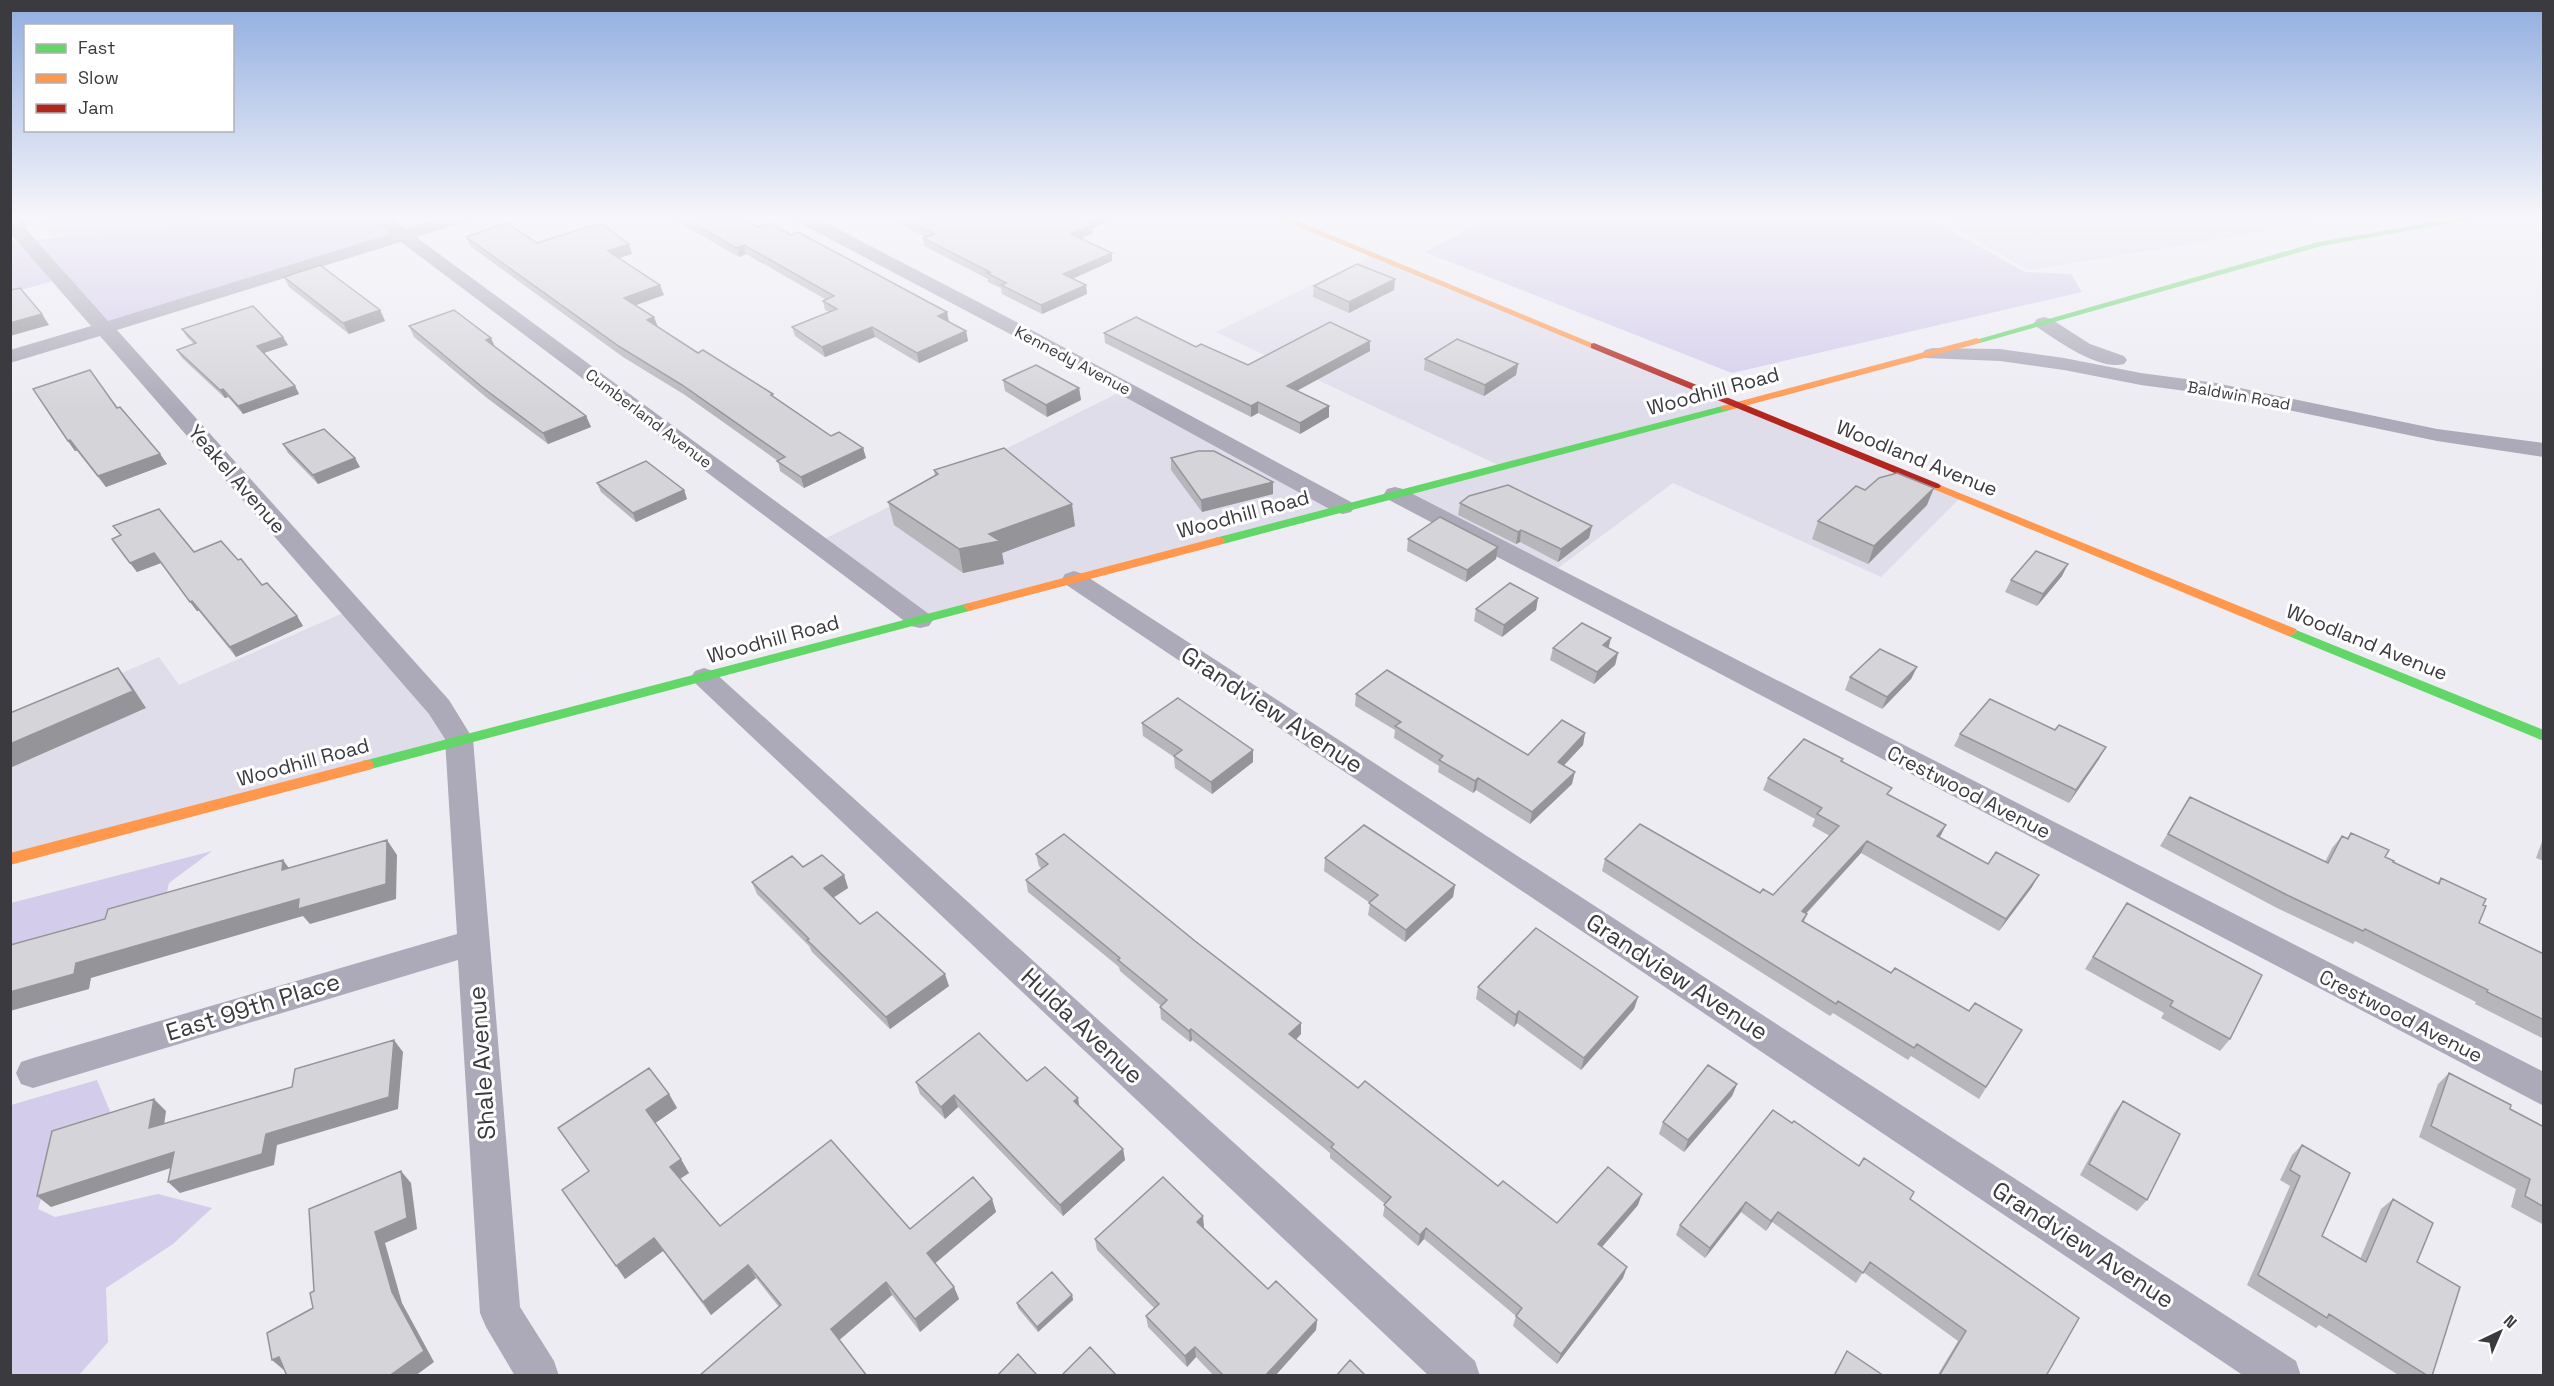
<svg xmlns="http://www.w3.org/2000/svg" width="2554" height="1386" viewBox="0 0 2554 1386" font-family="'Space Grotesk',sans-serif">
  <style>
    .built { fill: #e0ddeb }
    .green { fill: #d3cceb }
    .lines { fill: none; stroke-linecap: round; stroke-linejoin: round }
    .street { fill: #aca9b8; fill-rule: evenodd }
    .fast { fill: #63d668; fill-rule: evenodd }
    .slow { fill: #ff974d; fill-rule: evenodd }
    .jam { fill: #b3261e; fill-rule: evenodd }
    .rail-casing { stroke: #adabb4; stroke-width: 4.5 }
    .rail { stroke: #fff; stroke-width: 3; stroke-dasharray: 10; stroke-linecap: butt }
    .wall { fill: #b7b6bb }
    .shaded-wall { fill: #959498 }
    .building { fill: #d5d4d9; stroke: #959498; stroke-width: 1.5 }
    .labels { text-anchor: middle; stroke-width: 6; stroke-linejoin: round; paint-order: stroke }
    .far-street-label { font-size: 16px; fill: #3b3a3f; stroke: #fff }
    .street-label { font-size: 20px; fill: #3b3a3f; stroke: #fff }
    .near-street-label { font-size: 24px; fill: #3b3a3f; stroke: #fff }
  </style>
  <rect width="100%" height="100%" fill="#edecf3"/>
  <path class="built" d="M33 216H254L54 238Z
    M1933 216H2360L2029 270Z
    M1373 255 1961 497 1881 577 1673 483 1550 574 1395 494 1500 466 1216 332Z
    M1126 389 1343 507 920 620 816 543Z
    M352 609 459 739 11 859V720L159 657 179 685Z"/>
  <path class="green" d="M254 216H377L403 236 103 328 60 279 11 293V243Z
    M1492 216H1925L2025 272 2071 274 2082 292 1732 373 1425 252Z
    M212 851 169 883 163 909 11 958V903Z
    M97 1080 112 1116 59 1139 38 1209 55 1217 158 1194 212 1208 173 1244 106 1288 108 1342 79 1375 11 1376V1105Z"/>
  <g class="lines">
    <path class="street" d="M369 216H388L406 229 448 216H474L472 220 416 237 929 614 933 620 929 626 920 628 911 626 401 242 117 330 449 700 473 739 520 1307 554 1361 559 1376H515L486 1327 480 1313 458 960 33 1088 21 1084 16 1073 21 1062 33 1058 457 934 445 739 429 714 100 336 10 363V350L91 326 10 233V217L16 218 108 321 390 234Z
      M792 216H813L1026 327 1351 502 1355 507 1351 512 1343 514 1335 512 1012 335 794 220Z
      M2044 317 2051 319 2090 344 2124 356 2127 360 2124 364C2099 371 2058 341 2037 327L2034 323 2037 319Z
      M1932 348 2000 349 2064 358 2141 373 2216 383 2437 429 2544 443V457L2437 441 2216 395 2141 385 2064 370 2000 361 1925 358 1922 354 1925 350Z
      M1395 487 1403 489 2544 1072V1106L1387 499 1384 494 1387 489Z
      M1074 571 1083 574 2296 1361 2301 1376H2244L1065 584 1062 579 1065 574Z
      M704 668 713 671 1475 1361 1480 1376H1429L695 683 691 677 695 671Z"/>
    <path class="fast" d="M2471 216H2491L2322 246 1980 343 1972 341 2318 242Z
      M1726 405 1731 408 1730 410 1223 544H1215L1213 541 1215 538Z
      M969 603 973 604 975 607 973 610 367 770 362 769 360 765 362 761 367 760Z
      M2291 628 2544 730V741L2286 635 2285 632Z"/>
    <path class="slow" d="M1273 216H1285L1599 346 1591 348Z
      M1977 338 1982 341 1980 343 1730 410H1722L1721 408 1722 406Z
      M1935 483 2296 629 2297 632 2291 636 2286 635 1931 488V484Z
      M1219 537 1223 538 1225 541 1223 544 969 611 963 607 965 604Z
      M367 760 372 761 374 765 372 769 10 865V853Z"/>
    <path class="jam" d="M1594 343 1939 484 1941 486 1939 488H1931L1591 348V344Z"/>
    <g class="rail-casing">
      <path id="rail" d="M10 224 78 216"/>
    </g>
    <use href="#rail" class="rail"/>
  </g>
  <path class="wall" d="M667 216H738L758 227 966 331 968 341 919 363 875 337 825 357 795 336 792 327 829 312 825 310 823 301 825 299 746 254 739 257Z
    M889 216H1120L1092 228 1093 233 1080 238 1112 261 1073 279 1086 285 1087 294 1042 314 1002 294 1001 288 988 282V279L924 246 923 238 926 237 889 219Z
    M466 237 537 243 632 254 619 258 664 295 635 305 657 327 698 353 774 397 831 436 863 448 866 458 804 488 780 471 778 461 685 395 623 357 470 246Z
    M284 277 380 310 385 321 349 334 289 287Z
    M1314 286 1394 290 1349 313 1313 297Z
    M409 326 495 347 586 416 591 427 548 444 487 398 414 337Z
    M182 329 288 345 263 353 295 386 299 394 243 414 228 397 225 398 182 358 177 350 194 344 187 337Z
    M1104 333 1196 347 1248 365 1370 341V351L1297 391 1329 406V417L1300 434 1258 413 1251 417 1105 343Z
    M1425 359 1518 364 1516 375 1484 396 1424 370Z
    M1003 380 1079 388 1081 400 1047 417 1005 391Z
    M33 389 160 454 167 464 106 487 77 451H75Z
    M283 444 360 467 318 484 288 453Z
    M1171 458 1273 494 1202 512 1171 470Z
    M934 470 1075 526 1002 553 1004 564 963 573 894 525 888 502 935 476Z
    M597 483 684 490 687 499 636 522 601 492Z
    M1865 490 1927 505 1868 564 1812 539 1818 521Z
    M1460 503 1589 538 1558 562 1520 542 1516 544 1458 515Z
    M112 539 194 552 238 560 262 585 297 616 303 626 236 657 199 611H197L161 563 137 572Z
    M1408 539 1498 547 1496 559 1466 582 1407 551Z
    M2062 576 2037 606 2005 592 2011 580Z
    M1538 598 1536 610 1502 637 1474 621 1476 609Z
    M1611 638 1608 648 1618 653 1615 665 1594 684 1550 660 1553 648Z
    M1917 667 1911 679 1882 709 1845 690 1850 677Z
    M1356 694 1528 755 1585 733 1583 745 1563 765 1572 784 1530 824 1476 790 1473 793 1438 772 1439 766 1394 738 1395 730 1355 706Z
    M1142 723 1253 762 1212 794 1175 768 1174 757 1143 736Z
    M1960 734 2099 759 2069 803 1954 746Z
    M1843 759 1842 762 1889 795 1939 838 2032 887 1999 931 1861 853 1806 914H1807L1804 922 1891 973 1969 1011 2022 1030 1979 1099 1911 1056 1908 1060 1833 1013 1830 1016 1602 871 1605 859 1773 895 1830 836 1812 826 1815 819 1763 790 1768 778Z
    M2190 797 2325 862 2332 848 2342 836 2347 838 2351 833 2393 862 2437 883 2441 878 2483 905 2479 923 2544 954V1039L2475 1004 2476 1002 2355 941 2353 944 2277 908 2160 846Z
    M2544 836V861L2536 858Z
    M1036 854 1195 941 1301 1023V1034L1296 1040 1358 1088 1498 1186 1557 1223 1638 1205 1602 1247 1623 1278 1557 1364 1513 1326 1516 1316 1424 1239 1418 1246 1383 1216 1385 1204 1330 1158V1153L1192 1040 1190 1042 1161 1019 1160 1007 1161 1006 1120 971 1119 967 1028 892 1026 880 1042 869 1039 866Z
    M1325 858 1455 885 1453 897 1405 942 1368 915 1370 903 1324 871Z
    M803 867 844 875 848 888 833 898 860 924 949 986 890 1029 812 952 809 946 757 894 752 882Z
    M2127 903 2230 1039 2220 1051 2161 1018 2164 1013 2085 969Z
    M1478 987 1638 997 1634 1009 1581 1070 1517 1023 1514 1027 1476 999Z
    M2449 1073 2510 1109 2544 1127V1225L2511 1207 2516 1189 2419 1137 2438 1084Z
    M1027 1081 1080 1107 1123 1149 1125 1160 1063 1216 958 1107 945 1119 920 1094 916 1082Z
    M1737 1084 1732 1096 1684 1152 1659 1134 1663 1122Z
    M669 1094 677 1108 655 1123 689 1173 680 1179 720 1226 910 1229 992 1199 996 1212 935 1263 954 1287 959 1299 920 1332 892 1295 839 1340 779 1307 756 1278 711 1315 663 1251 625 1279 588 1171Z
    M2123 1101 2147 1200 2137 1211 2080 1175 2114 1113Z
    M1773 1110 1910 1199 2046 1376H1937L1958 1341 1863 1272 1856 1283 1772 1222 1766 1231 1741 1212 1705 1258 1676 1235 1680 1225Z
    M2302 1145 2322 1236 2360 1259 2381 1209 2393 1199 2417 1262 2432 1376H2400L2319 1325 2316 1328 2247 1285 2290 1186 2280 1180 2292 1155Z
    M1204 1227 1203 1228 1268 1289 1317 1320 1316 1330 1275 1376H1214L1196 1357 1187 1367 1148 1327 1146 1316 1154 1308 1097 1250 1095 1239Z
    M1072 1295 1073 1300 1038 1332 1018 1308 1017 1303Z
    M1847 1351 1881 1376H1833Z"/>
  <path class="shaded-wall" d="M1100 216H1120L1092 228 1093 233 1072 242 1071 234 1086 222Z
    M629 244 632 254 611 260 608 251Z
    M744 245 746 254 739 257 736 248Z
    M1112 253V261L1064 282 1063 274Z
    M1395 279 1394 290 1349 313V302Z
    M660 285 664 295 628 308 624 298Z
    M1086 285 1087 294 1042 314 1041 305Z
    M380 310 385 321 349 334 343 323Z
    M947 312 949 322 938 316Z
    M42 314 49 325 10 336V323Z
    M654 317 658 327 647 320Z
    M872 327 875 337 825 357 822 347Z
    M966 331 968 341 919 363 917 353Z
    M283 337 288 345 261 354 257 346Z
    M491 338 496 349 486 340Z
    M1370 341V351L1287 396V386Z
    M1518 364 1516 375 1484 396 1485 385Z
    M295 386 299 394 243 414 238 406Z
    M1079 388 1081 400 1047 417 1046 405Z
    M223 389 228 397 225 398 220 390Z
    M1258 402V413L1251 417V406Z
    M1329 406V417L1300 434V423Z
    M586 416 591 427 548 444 543 433Z
    M70 440 77 451H75L68 441Z
    M863 448 866 458 804 488 801 477Z
    M160 454 167 464 106 487 98 476Z
    M355 458 360 467 318 484 313 475Z
    M1273 482V494L1202 512 1201 500Z
    M1934 488 1927 505 1868 564 1874 546Z
    M684 490 687 499 636 522 633 513Z
    M1072 504 1075 526 1002 553 1004 564 963 573 959 549 989 534Z
    M1592 526 1589 538 1558 562 1561 549Z
    M1521 530 1520 542 1516 544 1518 532Z
    M1498 547 1496 559 1466 582 1467 570Z
    M154 553 161 563 137 572 130 563Z
    M2068 564 2062 576 2037 606 2043 594Z
    M1538 598 1536 610 1502 637 1504 625Z
    M192 601 199 611H197L190 602Z
    M297 616 303 626 236 657 230 647Z
    M1611 638 1608 650 1603 645Z
    M1618 653 1615 665 1594 684 1597 672Z
    M1917 667 1911 679 1882 709 1887 697Z
    M118 668 131 685 146 708 10 768V744Z
    M1585 733 1583 745 1556 774 1558 762Z
    M2106 747 2099 759 2069 803 2076 790Z
    M1253 750V762L1212 794 1211 782Z
    M1575 772 1572 784 1530 824 1532 812Z
    M1478 778 1476 790 1473 793 1475 781Z
    M1946 825 1940 837 1937 836Z
    M387 840 397 855 396 899 310 924 303 916 91 978 89 989 10 1011V992L76 963Z
    M1867 841 1861 853 1797 923 1802 911Z
    M283 860 294 875 282 870Z
    M844 875 848 888 828 901 824 888Z
    M2039 875 2032 887 1999 931 2006 919Z
    M1455 885 1453 897 1405 942 1406 930Z
    M945 974 949 986 890 1029 886 1017Z
    M1638 997 1634 1009 1581 1070 1584 1058Z
    M1519 1011 1517 1023 1514 1027 1516 1015Z
    M1301 1023V1034L1289 1046V1034Z
    M1191 1029 1192 1040 1190 1042 1189 1031Z
    M394 1040 403 1052 398 1109 277 1145 274 1165 180 1193 168 1182 266 1134Z
    M1737 1084 1732 1096 1684 1152 1688 1140Z
    M669 1094 677 1108 654 1124 646 1110Z
    M954 1095 958 1107 945 1119 941 1107Z
    M1078 1098 1080 1110 1074 1101Z
    M154 1099 166 1111 162 1140 149 1128Z
    M1123 1149 1125 1160 1063 1216 1060 1205Z
    M174 1152 186 1163 51 1207 37 1196Z
    M681 1159 689 1173 678 1180 670 1167Z
    M401 1171 411 1183 417 1229 385 1243 402 1303 434 1362 415 1376H389L392 1292 375 1232Z
    M1642 1194 1638 1205 1595 1255 1598 1244Z
    M992 1199 996 1212 932 1266 927 1253Z
    M1746 1202 1741 1212 1705 1258 1710 1248Z
    M1778 1212 1772 1222 1766 1231 1771 1221Z
    M1203 1216 1204 1227 1198 1233 1197 1222Z
    M1426 1228 1424 1239 1418 1246 1420 1235Z
    M654 1238 663 1251 625 1279 616 1266Z
    M748 1265 756 1278 711 1315 703 1302Z
    M1627 1267 1623 1278 1557 1364 1561 1354Z
    M886 1282 892 1295 837 1342 831 1329Z
    M954 1287 959 1299 920 1332 915 1319Z
    M1072 1295 1073 1300 1038 1332 1037 1327Z
    M1317 1320 1316 1330 1275 1376H1265Z
    M1195 1347 1196 1357 1187 1367 1185 1356Z
    M279 1357 285 1371 272 1360Z"/>
  <path class="building" d="M680 216H738L758 227 770 223 791 235 798 232 947 312 938 316 966 331 917 353 872 327 822 347 792 327 837 309 823 301 834 296 744 245 736 248Z
    M898 216H1100L1086 222 1092 225 1071 234 1112 253 1063 274 1086 285 1041 305 1001 285 1006 283 987 273 990 272 923 238 935 234Z
    M507 223 537 243 600 223 629 244 608 251 660 285 624 298 654 317 647 320 698 353 703 350 773 394 771 395 831 436 839 432 863 448 801 477 777 461 785 457 682 385 620 347 466 237Z
    M1357 264 1395 279 1349 302 1314 286Z
    M320 265 380 310 343 323 284 277Z
    M20 288 42 314 10 323V290Z
    M253 306 283 337 257 346 295 386 238 406 223 389 220 390 177 350 196 343 182 329Z
    M454 310 491 338 486 340 586 416 543 433 482 387 409 326Z
    M1136 317 1196 347 1201 344 1248 365 1330 322 1370 341 1287 386 1329 406 1300 423 1258 402 1251 406 1104 333Z
    M1457 339 1518 364 1485 385 1425 359Z
    M1036 365 1079 388 1046 405 1003 380Z
    M90 370 117 408 120 407 160 454 98 476 70 440 68 441 33 389Z
    M324 429 355 458 313 475 283 444Z
    M1004 448 1072 504 989 534 1000 541 959 549 888 502 938 474 934 470Z
    M1198 451H1214L1273 482 1201 500 1171 458Z
    M646 461 684 490 633 513 597 483Z
    M1897 473 1934 488 1874 546 1818 521 1856 486 1865 490 1879 478Z
    M1508 485 1592 526 1561 549 1521 530 1518 532 1460 503 1469 496Z
    M159 509 194 552 221 541 238 560 241 559 262 585 267 583 297 616 230 647 192 601 190 602 154 553 130 563 112 539 121 535 113 526Z
    M1440 517 1498 547 1467 570 1408 539Z
    M2036 551 2068 564 2043 594 2011 580Z
    M1510 583 1538 598 1504 625 1476 609Z
    M1582 623 1611 638 1603 645 1618 653 1597 672 1553 648Z
    M1880 649 1917 667 1887 697 1850 677Z
    M118 668 133 691 10 744V713Z
    M1387 670 1528 755 1562 720 1585 733 1558 762 1575 772 1532 812 1478 778 1475 781 1439 760 1443 756 1395 726 1401 722 1356 694Z
    M1178 698 1253 750 1211 782 1174 756 1182 750 1142 723Z
    M1990 699 2055 730 2059 725 2106 747 2076 790 1960 734Z
    M1804 739 1843 759 1841 761 1892 788 1887 794 1946 825 1937 836 1988 864 1996 852 2039 875 2006 919 1867 841 1802 911 1807 914 1802 921 1891 973 1895 968 1969 1011 1975 1003 2022 1030 1986 1087 1917 1044 1914 1048 1838 1001 1836 1004 1605 859 1640 824 1760 893 1763 889 1773 895 1839 826 1817 814 1822 808 1768 778Z
    M2190 797 2328 863 2342 836 2348 839 2351 833 2389 850 2385 857 2394 861 2393 862 2439 884 2441 878 2486 899 2483 905 2486 906 2479 923 2544 954V1020L2487 992 2488 990 2365 929 2363 931 2287 895 2168 834Z
    M1364 825 1455 885 1406 930 1369 903 1378 895 1325 858Z
    M1064 834 1195 941 1301 1023 1289 1034 1358 1088 1365 1081 1498 1186 1503 1181 1557 1223 1608 1167 1642 1194 1598 1244 1627 1267 1561 1354 1516 1316 1522 1308 1426 1228 1420 1235 1384 1205 1391 1197 1331 1147 1334 1144 1191 1029 1189 1031 1160 1007 1167 1000 1118 960 1120 958 1026 880 1048 864 1036 854Z
    M387 840 386 884 298 909 299 899 76 963 74 974 10 992V945L105 919 108 909 283 860 282 870Z
    M822 855 844 875 824 888 860 924 877 912 945 974 886 1017 807 940 809 939 752 882 792 856 803 867Z
    M2127 903 2262 975 2230 1039 2170 1006 2173 1001 2093 957Z
    M1536 928 1638 997 1584 1058 1519 1011 1516 1015 1478 987Z
    M979 1033 1027 1081 1045 1067 1078 1098 1074 1101 1123 1149 1060 1205 954 1095 941 1107 916 1082Z
    M394 1040 389 1097 266 1134 262 1154 168 1182 174 1152 37 1196 52 1131 154 1099 149 1128 292 1087 295 1069Z
    M1708 1065 1737 1084 1688 1140 1663 1122Z
    M649 1068 669 1094 646 1110 681 1159 670 1167 720 1226 831 1140 910 1229 973 1177 992 1199 927 1253 954 1287 915 1319 886 1282 831 1329 867 1376H699L781 1305 748 1265 703 1302 654 1238 616 1266 562 1190 589 1171 558 1128Z
    M2449 1073 2511 1105 2510 1109 2544 1127V1207L2525 1196 2530 1179 2431 1126Z
    M2123 1101 2180 1134 2147 1200 2089 1164Z
    M1773 1110 1792 1123 1794 1121 1859 1166 1864 1158 1914 1192 1910 1199 2079 1318 2046 1376H1939L1966 1331 1870 1262 1863 1273 1778 1212 1771 1221 1746 1202 1710 1248 1680 1225Z
    M2302 1145 2350 1173 2322 1236 2366 1262 2393 1199 2433 1223 2417 1262 2460 1287 2432 1376H2428L2329 1314 2327 1318 2258 1275 2300 1176 2290 1170Z
    M401 1171 407 1218 375 1232 392 1292 424 1351 389 1376H287L279 1357 272 1360 267 1333 313 1308 310 1293 314 1291 309 1209Z
    M1163 1177 1203 1216 1197 1222 1268 1289 1276 1281 1317 1320 1265 1376H1224L1195 1347 1185 1356 1146 1316 1159 1304 1095 1239Z
    M1052 1272 1072 1295 1037 1327 1017 1303Z
    M1090 1347 1117 1376H1061Z
    M1847 1351 1881 1374V1376H1834Z
    M1018 1354 1036 1374 1035 1376H997Z
    M1350 1360 1366 1376H1336Z"/>
  <linearGradient id="sky" x2="0" y2="1"><stop stop-color="#91ade0"/><stop offset="0.53" stop-color="#f7f6fa"/><stop offset="1" stop-color="#f7f6fa" stop-opacity="0"/></linearGradient>
  <rect width="2554" height="410" fill="url(#sky)"/>
  <g class="labels">
    <g class="far-street-label">
      <text transform="translate(1073 360) rotate(28)" y="6">Kennedy Avenue</text>
      <text transform="translate(2239 395) rotate(10)" y="6">Baldwin Road</text>
      <text transform="translate(649 418) rotate(37)" y="6">Cumberland Avenue</text>
    </g>
    <g class="street-label">
      <text transform="translate(1713 391) rotate(-15)" y="7">Woodhill Road</text>
      <text transform="translate(1917 458) rotate(22)" y="7">Woodland Avenue</text>
      <text transform="translate(237 479) rotate(49)" y="7">Yeakel Avenue</text>
      <text transform="translate(1243 514) rotate(-15)" y="7">Woodhill Road</text>
      <text transform="translate(773 639) rotate(-15)" y="7">Woodhill Road</text>
      <text transform="translate(2367 642) rotate(22)" y="7">Woodland Avenue</text>
      <text transform="translate(303 762) rotate(-15)" y="7">Woodhill Road</text>
      <text transform="translate(1969 792) rotate(27)" y="7">Crestwood Avenue</text>
      <text transform="translate(2401 1016) rotate(27)" y="7">Crestwood Avenue</text>
    </g>
    <g class="near-street-label">
      <text transform="translate(1272 710) rotate(33)" y="8">Grandview Avenue</text>
      <text transform="translate(1677 977) rotate(33)" y="8">Grandview Avenue</text>
      <text transform="translate(253 1007) rotate(-17)" y="8">East 99th Place</text>
      <text transform="translate(1082 1026) rotate(43)" y="8">Hulda Avenue</text>
      <text transform="translate(482 1063) rotate(-94)" y="8">Shale Avenue</text>
      <text transform="translate(2083 1245) rotate(33)" y="8">Grandview Avenue</text>
    </g>
  </g>
  <rect width="2554" height="1386" fill="none" stroke="#3b3a3f" stroke-width="24"/>
  <rect x="24" y="24" width="210" height="108" fill="#ffffff" stroke="#b1b0b2" stroke-width="1.5"/>
  <rect x="36" y="44" width="30" height="9" fill="#63d668" stroke="#b1b0b2" stroke-width="1.5"/>
  <text x="78" y="54" font-size="18" fill="#3b3a3f">Fast</text>
  <rect x="36" y="74" width="30" height="9" fill="#ff974d" stroke="#b1b0b2" stroke-width="1.5"/>
  <text x="78" y="84" font-size="18" fill="#3b3a3f">Slow</text>
  <rect x="36" y="104" width="30" height="9" fill="#b3261e" stroke="#b1b0b2" stroke-width="1.5"/>
  <text x="78" y="114" font-size="18" fill="#3b3a3f">Jam</text>
  <g transform="translate(2500 1332) rotate(44)" stroke="#ffffff" stroke-width="4.5" paint-order="stroke">
  <path d="M0-4.5L10 22L0 15L-10 22Z" fill="#3b3a3f"/>
  <text y="-9" font-size="16" font-weight="bold" text-anchor="middle" fill="#3b3a3f">N</text>
  </g>
</svg>
